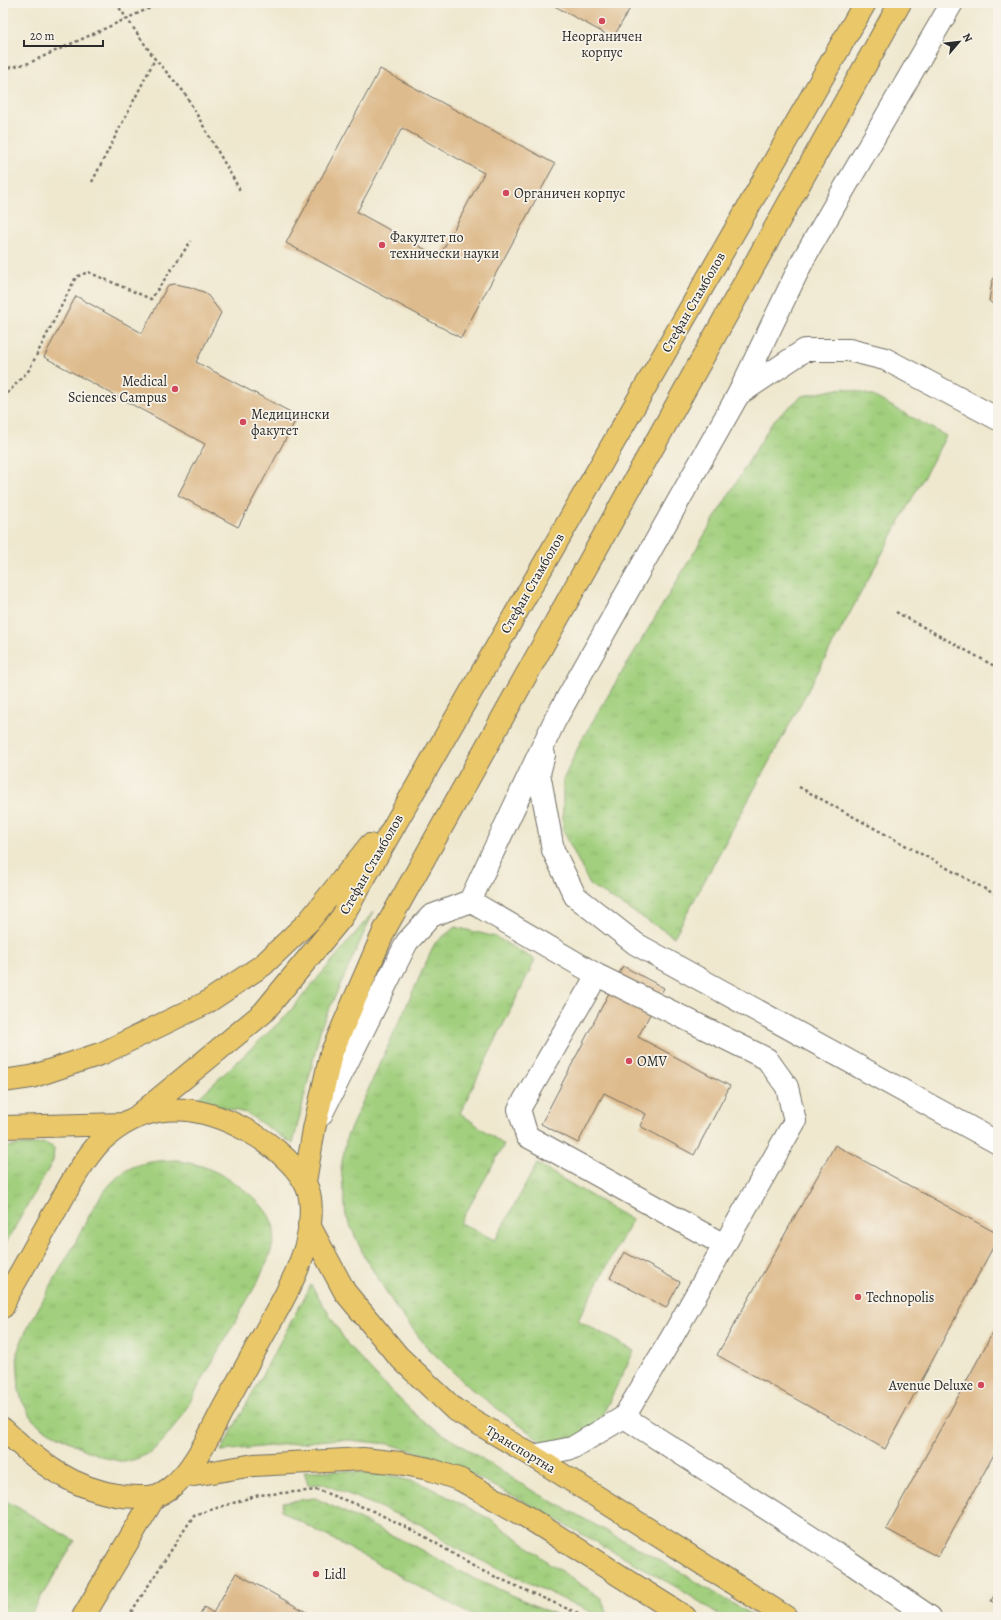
<svg xmlns="http://www.w3.org/2000/svg" width="1001" height="1620" viewBox="0 0 1001 1620" font-family="Alegreya,serif">
  <style>
    .grass { fill: url(#grass-tufts); stroke: #667d54 }
    .building { fill: #debb8d; fill-rule: evenodd }
    .lines { fill: none; stroke-linecap: round; stroke-linejoin: round }
    .minor-casing { stroke: #706d64; stroke-width: 24 }
    .major-casing { stroke: #706d64; stroke-width: 24 }
    .highway-casing { stroke: #706d64; stroke-width: 24 }
    .path { stroke: #706d64; stroke-width: 2.5; stroke-dasharray: 3 3; stroke-linecap: butt }
    .minor { stroke: #fff; stroke-width: 22 }
    .major { stroke: #eac769; stroke-width: 22 }
    .highway { stroke: #eac769; stroke-width: 22 }
    .poi-dot { fill: #d1495b; stroke: #f7f3e8; stroke-width: 1.5 }
    .labels { text-anchor: middle; stroke-width: 3.5; stroke-linejoin: round; paint-order: stroke }
    .poi-label { font-size: 14px; fill: #2b2b2b; stroke: #f7f3e8; text-anchor: start }
    .street-label { font-size: 14px; fill: #2b2b2b; stroke: #f7f3e8 }
  </style>
  <defs>
    <pattern id="grass-tufts" width="24" height="20" patternUnits="userSpaceOnUse"><rect width="24" height="20" fill="#a1cf7d"/><path d="M3 7l-1-3M5 7V3M7 7l1-3M15 17l-1-3M17 17v-4M19 17l1-3" fill="none" stroke="#8bb26c"/></pattern>
  </defs>
  <rect width="100%" height="100%" fill="#f7f3e8"/>
  <filter id="ink" filterUnits="userSpaceOnUse"><feTurbulence type="fractalNoise" baseFrequency=".025" numOctaves="2"/><feDisplacementMap in="SourceGraphic" scale="8" xChannelSelector="R" yChannelSelector="G"/><feConvolveMatrix kernelMatrix="1 2 1 2 8 2 1 2 1" color-interpolation-filters="sRGB"/></filter>
  <filter id="wash" filterUnits="userSpaceOnUse"><feTurbulence type="fractalNoise" baseFrequency=".012" numOctaves="4" result="noise"/><feDisplacementMap in="SourceGraphic" scale="16" xChannelSelector="R" yChannelSelector="G"/><feGaussianBlur stdDeviation="0.9" result="paint"/><feColorMatrix in="noise" values="0 0 0 0 0 0 0 0 0 0 0 0 0 0 0 0 0 1.4 0 .05"/><feComposite in="paint" operator="in"/></filter>
  <g filter="url(#wash)">
    <rect width="100%" height="100%" fill="#efe8cf"/>
    <path class="grass" d="M844 388 873 396 946 436 674 937 590 885 563 830V780L582 739 773 421 802 396Z
      M374 911 321 1027 293 1144 246 1113 195 1101 285 1017Z
      M455 927 496 937 535 960 460 1113 504 1145 460 1223 495 1240 537 1164 632 1220 578 1320 634 1351 602 1416 588 1434 549 1447 470 1388 426 1346 397 1309 364 1256 346 1216 341 1167 347 1136 435 943Z
      M45 1143 54 1148 53 1161 3 1248V1147Z
      M177 1160C186 1163 198 1164 207 1168 229 1177 266 1201 273 1225 278 1243 265 1265 258 1281L179 1421 162 1442 150 1453 136 1459 124 1462 106 1458 86 1450 43 1428 33 1420 22 1401 19 1390 17 1353 24 1335C40 1305 56 1276 73 1247 87 1221 100 1187 127 1170 142 1161 159 1161 177 1160Z
      M311 1285 348 1345 382 1382 420 1419 526 1487 672 1567 755 1617H723L678 1588 516 1497 441 1459 389 1444 338 1439 221 1451Z
      M304 1471H347L388 1475 423 1484 488 1518 524 1543 546 1561 601 1598 609 1617H601L457 1549 420 1524 324 1484 308 1485Z
      M315 1498 412 1545 469 1576 561 1617H475L281 1511 283 1502Z
      M3 1499 75 1541 29 1617H3Z"/>
    <g id="blocks">
      <path class="building" d="M549 3H633L613 38Z
        M380 69 555 164 461 338 286 243ZM402 128 484 173 439 257 357 212Z
        M998 270V308L989 301 992 282Z
        M175 284 190 287 206 293 221 313 196 362 298 416 238 527 178 495 205 444 44 357 76 296 142 333 168 285Z
        M623 966 664 988 638 1037 730 1086 694 1155 640 1126 646 1114 604 1093 578 1143 541 1124Z
        M835 1145 998 1234V1238L885 1449 717 1355Z
        M624 1252 680 1282 666 1308 610 1278Z
        M998 1323V1447L938 1557 886 1529Z
        M236 1573 315 1617H199L204 1607 213 1613Z
        M998 1588V1605L991 1601Z"/>
    </g>
  </g>
  <g filter="url(#ink)">
    <use href="#blocks" fill-opacity="0" stroke="#706d64" stroke-width="1"/>
    <g class="lines">
      <g class="minor-casing">
        <path id="minor" d="M739 394 805 350H849L885 359 998 419
          M544 755 539 773 553 850 575 896 636 944 998 1143
          M470 901 597 975 519 1109 527 1136 724 1245
          M321 1115 407 942 431 916 470 901 555 720 738 395 804 258 952 3
          M624 1417 848 1561 930 1617
          M533 1456 572 1448 624 1417 672 1337 795 1121 787 1087 767 1059 597 975"/>
      </g>
      <g class="major-casing">
        <path id="major" d="M309 1225 345 1292 398 1356 454 1409 533 1456 786 1617
          M182 1477 254 1465 363 1459 400 1463 429 1469 461 1480 527 1517 685 1617
          M83 1617 155 1496"/>
      </g>
      <g class="highway-casing">
        <path id="highway" d="M3 1081 31 1077 103 1053 206 1003 263 965 309 921 370 845
          M139 1115 263 1013 342 917 865 3
          M3 1127 123 1124
          M305 1182 314 1129 331 1054 385 929 900 3
          M3 1307 7 1296C23 1269 38 1241 54 1213 68 1189 82 1161 101 1141 105 1137 111 1133 116 1129 158 1099 203 1107 246 1130 269 1142 306 1170 310 1198 312 1212 310 1231 306 1245 298 1273 284 1299 270 1323 255 1350 241 1376 226 1403 214 1425 199 1459 182 1477 176 1484 165 1493 155 1496 144 1498 132 1497 122 1496 72 1489 38 1462 3 1429"/>
      </g>
      <path class="path" d="M116 3 155 59 184 92 241 192
        M3 69 29 63 161 3
        M92 182 155 59
        M3 398 29 370 76 277 88 272 151 299 191 241
        M896 612 998 668
        M799 787 998 896
        M128 1617 194 1515 259 1495 318 1490 371 1510 424 1536 478 1569 586 1617"/>
      <use href="#minor" class="minor"/>
      <use href="#major" class="major"/>
      <use href="#highway" class="highway"/>
    </g>
  </g>
  <g class="poi-dot">
    <circle cx="602" cy="21" r="4"/>
    <circle cx="506" cy="193" r="4"/>
    <circle cx="382" cy="245" r="4"/>
    <circle cx="175" cy="389" r="4"/>
    <circle cx="243" cy="422" r="4"/>
    <circle cx="629" cy="1061" r="4"/>
    <circle cx="858" cy="1297" r="4"/>
    <circle cx="981" cy="1385" r="4"/>
    <circle cx="316" cy="1574" r="4"/>
  </g>
  <g class="labels">
    <g class="poi-label">
      <text x="602" y="41" text-anchor="middle">Неорганичен<tspan x="602" dy="16">корпус</tspan></text>
      <text x="514" y="198">Органичен корпус</text>
      <text x="390" y="242">Факултет по<tspan x="390" dy="16">технически науки</tspan></text>
      <text x="167" y="386" text-anchor="end">Medical<tspan x="167" dy="16">Sciences Campus</tspan></text>
      <text x="251" y="419">Медицински<tspan x="251" dy="16">факутет</tspan></text>
      <text x="637" y="1066">OMV</text>
      <text x="866" y="1302">Technopolis</text>
      <text x="973" y="1390" text-anchor="end">Avenue Deluxe</text>
      <text x="324" y="1579">Lidl</text>
    </g>
    <g class="street-label">
      <text transform="translate(693 302) rotate(-60)" y="5">Стефан Стамболов</text>
      <text transform="translate(532 583) rotate(-60)" y="5">Стефан Стамболов</text>
      <text transform="translate(371 864) rotate(-60)" y="5">Стефан Стамболов</text>
      <text transform="translate(521 1449) rotate(31)" y="5">Транспортна</text>
    </g>
  </g>
  <rect width="1001" height="1620" fill="none" stroke="#f7f3e8" stroke-width="16"/>
  <g transform="translate(959 42) rotate(62)" stroke="#f7f3e8" stroke-width="3" paint-order="stroke">
  <path d="M0-3L7 15L0 10L-7 15Z" fill="#2b2b2b"/>
  <text y="-6" font-size="11" font-weight="bold" text-anchor="middle" fill="#2b2b2b">N</text>
  </g>
  <path d="M24 40v6h79v-6" fill="none" stroke="#2b2b2b" stroke-width="2"/>
  <text x="30" y="40" font-size="12" fill="#2b2b2b" stroke="#f7f3e8" stroke-width="3" paint-order="stroke">20 m</text>
</svg>
